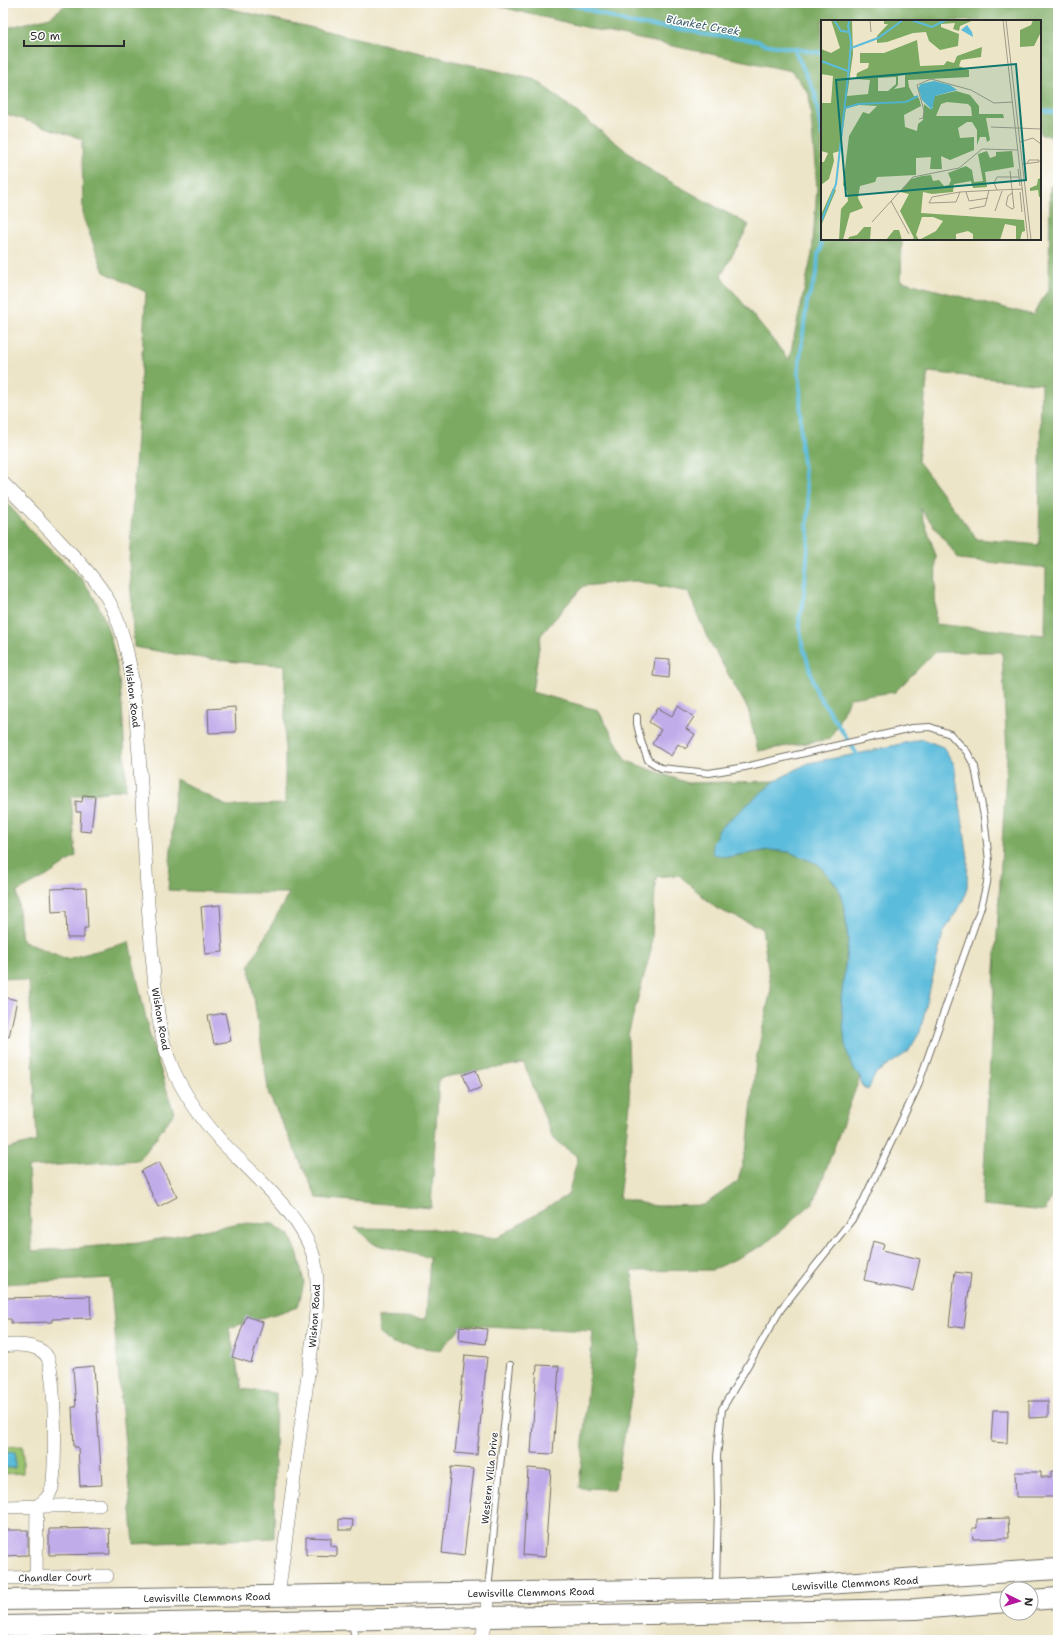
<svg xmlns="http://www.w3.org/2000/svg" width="1061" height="1643" viewBox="0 0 1061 1643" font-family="'Shantell Sans',sans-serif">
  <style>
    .green { fill: #9bc470; stroke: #63784e }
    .forest { fill: #7caa62; stroke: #546a46; fill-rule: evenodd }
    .water { fill: #5cbcdb; stroke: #447483 }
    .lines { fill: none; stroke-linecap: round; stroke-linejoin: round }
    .stream { stroke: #5cbcdb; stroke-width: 4 }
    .building { fill: #c1acea }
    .service-casing { stroke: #6f6c62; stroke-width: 8 }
    .minor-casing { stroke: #6f6c62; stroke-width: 14 }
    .primary-casing { stroke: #6f6c62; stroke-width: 22 }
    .service { stroke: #fff; stroke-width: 6 }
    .minor { stroke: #fff; stroke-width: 13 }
    .primary { stroke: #fff; stroke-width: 20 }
    .labels { text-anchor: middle; stroke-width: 3; stroke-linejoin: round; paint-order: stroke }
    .street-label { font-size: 10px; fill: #2b2b2b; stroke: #fff }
    .water-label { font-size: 11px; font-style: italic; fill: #3c5e69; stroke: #fff }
    .inset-river { fill: none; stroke: #5cbcdb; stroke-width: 2 }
    .inset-road { fill: none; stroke: #9f9b89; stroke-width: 1 }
    .view { fill: #0f766e; fill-opacity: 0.15; stroke: #0f766e; stroke-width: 2 }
    .inset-edge { fill: none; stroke: #2b2b2b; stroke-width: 2 }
  </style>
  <rect width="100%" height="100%" fill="#fff"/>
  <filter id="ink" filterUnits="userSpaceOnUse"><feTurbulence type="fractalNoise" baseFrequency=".025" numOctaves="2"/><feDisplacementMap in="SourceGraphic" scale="8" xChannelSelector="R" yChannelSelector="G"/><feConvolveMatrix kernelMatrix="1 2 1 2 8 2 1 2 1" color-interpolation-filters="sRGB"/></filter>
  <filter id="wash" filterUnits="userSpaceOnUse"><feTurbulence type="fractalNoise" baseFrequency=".012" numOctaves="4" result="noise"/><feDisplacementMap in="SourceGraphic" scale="16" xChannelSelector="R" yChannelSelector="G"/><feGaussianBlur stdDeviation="0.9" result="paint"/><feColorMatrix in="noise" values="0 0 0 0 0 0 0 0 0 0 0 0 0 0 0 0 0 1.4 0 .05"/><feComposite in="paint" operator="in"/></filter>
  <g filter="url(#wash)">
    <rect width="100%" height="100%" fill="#ede5c8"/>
    <path class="green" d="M23 1446V1473L3 1474V1447Z"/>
    <path class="forest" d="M68 3H206L536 80 653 172 749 225 721 276 789 360 812 254 817 188 809 94 792 71 606 32 484 3H1058V138L1040 134V21H822V239H902L901 281 1033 315 1049 288 1050 186 1058 188V1182L1045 1211 982 1205 1007 754 1002 652H935L895 692 850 698 830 739 758 751 748 709 707 637 688 592 635 581 583 586 541 635 532 692 598 710 627 761 688 783 775 781 720 828 727 857 769 850 789 852 818 864 838 887 845 910 848 941 841 1000 851 1065 860 1077 814 1202 764 1245 713 1270 632 1271 640 1346 615 1489 579 1488 593 1331 463 1325 440 1350 393 1344 379 1333 378 1317 426 1319 430 1258 374 1244 355 1228 434 1229 497 1238 568 1195 578 1157 553 1139 524 1063 439 1078 431 1208 317 1198 269 1095 249 966 289 893H232L168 890 176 779 227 806 285 804V665L236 662 186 656 134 647 129 561 146 292 104 272 83 217 82 139 3 113V28H7L50 17ZM928 372 1041 384 1039 545 977 539 918 461ZM920 508 959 559 1046 568 1045 635 935 624 936 556ZM679 875 717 909 762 928 771 989 756 1060 748 1141 738 1181 704 1205 655 1206 619 1198 630 1104 628 1035 651 950 656 877Z
      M3 499C17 514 31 531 46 546 58 557 73 568 83 581 125 634 123 725 126 789L71 797 76 856 47 876 17 892 22 941 67 959 129 942 150 1036 174 1113 140 1160 28 1167 32 1251 139 1243 239 1223 273 1224 290 1235 298 1254 304 1283 298 1307 229 1328 242 1389 276 1393 274 1538 134 1544 110 1278 3 1284V1150L37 1141 29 982 3 977Z"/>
    <path class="water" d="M922 739 943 747 954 764 968 858 967 887 963 901 943 933 920 1032 908 1052 876 1073 868 1090 862 1086 860 1077 851 1065 845 1044 841 1000 848 941 845 910 838 887 818 864 789 852 769 850 727 857 713 854 712 844 720 828 775 781 808 763 857 754Z
      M15 1452V1468H3V1453Z"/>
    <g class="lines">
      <path class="stream" d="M559 3 581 7 628 23 696 31 700 34 758 41 763 44 822 53
        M794 49 815 93 822 136
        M1040 110 1058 113
        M822 231 821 250 818 254 817 273 807 302 798 374 800 379 801 448 809 507 807 526 809 535 803 604 799 619 802 643 817 693 857 754"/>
    </g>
    <g id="blocks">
      <path class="building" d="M655 658 670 659 669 678 653 676Z
        M678 706 694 717 686 729 695 734 686 749 678 744 671 756 652 744 661 730 649 722 658 708 672 716Z
        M235 707 236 732 209 733 208 709Z
        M83 795 95 796 91 832 80 831 81 812H76V801L82 802Z
        M86 888 88 928H84V938H67L66 911 52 912 51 889Z
        M220 905 223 952 205 954 201 907Z
        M3 997 17 1000 9 1037 3 1035Z
        M225 1013 231 1041 214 1044 208 1016Z
        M476 1070 482 1087 470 1092 463 1075Z
        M159 1162 177 1197 158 1207 141 1171Z
        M873 1241 884 1244 882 1250 920 1259 913 1291 864 1280Z
        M955 1272 971 1274 964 1328 949 1326Z
        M90 1296 91 1318 52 1319V1322L11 1323V1319H3V1298Z
        M246 1316 263 1322 251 1363 232 1357Z
        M460 1326 487 1329 485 1344 459 1340Z
        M465 1355 487 1357 477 1455 455 1453Z
        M537 1365 559 1366 553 1454 531 1453Z
        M94 1366 102 1485 80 1486 78 1447H74L72 1407H76L73 1368Z
        M1029 1401H1048V1417L1029 1418Z
        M993 1410H1008L1007 1443 991 1442Z
        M451 1467 474 1469 464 1556 442 1553Z
        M528 1468 551 1470 545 1557 523 1555Z
        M1051 1471H1058V1497H1016L1015 1472H1041V1477H1051Z
        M1008 1518 1009 1538 973 1539 972 1528H977V1519Z
        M339 1519 353 1520 352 1530H339Z
        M109 1528 110 1554 49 1555V1529Z
        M3 1530H28V1555L3 1556Z
        M306 1537 331 1538V1546L337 1547V1556L306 1555Z"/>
    </g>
  </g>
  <g filter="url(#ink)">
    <use href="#blocks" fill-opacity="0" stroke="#6f6c62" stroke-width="1"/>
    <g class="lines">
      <g class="service-casing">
        <path id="service" d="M637 717V724L641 741 648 760 661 768 709 773 745 767 912 728 930 727 950 734 967 752 975 767 984 817 989 861 987 883 981 907 917 1088 858 1212 781 1309 722 1409 717 1457 718 1506 716 1586
          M488 1590 510 1365
          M352 1622 355 1640
          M150 1625V1640"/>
      </g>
      <g class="minor-casing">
        <path id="minor" d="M3 483C23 503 43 523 62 544 78 560 95 578 107 598 129 636 134 687 137 730 144 808 145 887 153 965 156 997 158 1032 170 1062 181 1091 201 1118 221 1141 252 1173 302 1215 314 1258 319 1279 317 1302 315 1323L278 1595
          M3 1346C16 1344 37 1344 46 1355 56 1366 56 1471 52 1488 49 1497 45 1501 37 1506L36 1578
          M3 1507 99 1505
          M3 1578 107 1576
          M481 1640 487 1618 488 1593"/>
      </g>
      <g class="primary-casing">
        <path id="primary" d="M3 1600 716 1589 796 1586 1058 1569
          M1031 1600 1058 1598
          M3 1626 916 1609 1007 1602"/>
      </g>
      <use href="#service" class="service"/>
      <use href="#minor" class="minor"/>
      <use href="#primary" class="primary"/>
    </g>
  </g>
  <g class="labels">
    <g class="street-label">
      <text transform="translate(133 696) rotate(83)" y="4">Wishon Road</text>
      <text transform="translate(161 1019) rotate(80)" y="4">Wishon Road</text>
      <text transform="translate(314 1316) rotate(-86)" y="4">Wishon Road</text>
      <text transform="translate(489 1478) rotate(-84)" y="4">Western Villa Drive</text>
      <text transform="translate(55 1577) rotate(-1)" y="4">Chandler Court</text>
      <text transform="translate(855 1583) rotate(-3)" y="4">Lewisville Clemmons Road</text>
      <text transform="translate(531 1592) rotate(-1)" y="4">Lewisville Clemmons Road</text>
      <text transform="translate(207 1597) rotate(-1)" y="4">Lewisville Clemmons Road</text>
    </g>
    <g class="water-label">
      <text transform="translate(703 25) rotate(10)" y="4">Blanket Creek</text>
    </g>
  </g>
  <g transform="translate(821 20)">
    <rect width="220" height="220" fill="#ede5c8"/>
    <path d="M10 0H31L32 34 26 76 47 74 49 60 35 59 36 53 47 48 48 43H39V33H63L96 20 99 46 123 45 126 41 133 43 136 36 161 27 160 37 140 40 138 46 148 50V57L87 60 88 67 93 76 98 78 100 86 83 95 84 107 96 111 97 104 102 100 103 84 109 89 112 88 111 81 114 76 135 71 149 75 158 86V94H182L183 98H165L169 120 166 122 165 117H159L156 125V110L151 102H146L137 108 139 118 153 117V130L129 140 120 136 121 149H109L110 137 95 138V155L56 157 54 162 39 166 37 178 42 188 29 193 22 220H18L20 189 27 181 26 171 22 165 28 116 42 92 48 94 56 86 38 85 25 88 19 131 12 133 13 141 8 159 0 165V142H3L7 133 0 131V83H10L12 56 0 54V29L10 33 19 28ZM84 55V67L73 69 77 65V56ZM75 57V64L67 71H57V58ZM126 82 147 84 150 87 151 96H115L120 84ZM63 0H153L139 6 138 11 132 9 134 3 120 4V7L138 14 137 26 119 30 108 21 105 12 92 13 66 22 56 23V16L67 4H63ZM212 0H220V12L213 26 199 27V10L210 5ZM166 131 169 138 175 136V132L191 131 193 147 164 152 166 167 152 168 150 161 133 164 132 172 111 174 102 172 100 193 203 200 204 211 201 212 199 220H188L195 219V206L184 204 179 220H152V214L147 211 135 214V220H90L93 218 79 191 88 174 79 172 90 159 101 156 110 155 112 161 118 160 123 166 128 165 130 160 127 153 145 146 151 150 153 162 162 161 157 134ZM101 197H112L122 201 115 211 98 220 95 215ZM220 158V177H218L217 170 209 171V168L216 165 217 159ZM12 168 15 170 0 206V195ZM43 207H50L49 220H27L28 217 36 215ZM73 210H78L81 220H65Z" fill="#7caa62" fill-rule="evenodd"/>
    <path d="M146 5 151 12 152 17 140 10ZM113 61 129 65 136 70 114 76 111 90 101 80 97 68 100 64Z" fill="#5cbcdb"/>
    <path class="inset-river" d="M13 0 20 11 29 12M90 0 111 7 125 0M30 28 57 18 82 0M0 41 27 51M24 88 37 84 85 82 97 76M0 202 15 164 28 47 30 22 27 5 29 0"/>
    <path class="inset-road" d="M49 0 50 12M182 0 207 220M185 0 210 220M98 99 102 98 103 91 96 65 110 59 150 70 173 83 192 82M170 107 220 109M199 122 212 118 220 124M202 144 218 142V140H208L206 144M197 149 199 166M189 151 193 188 191 189 185 185 187 176 191 173M198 157H176L173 163 176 170 202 169M139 172 135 182 108 183 111 177 139 172 176 170M145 172 148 181 167 178M199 172 201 192M70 181 88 214M148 189 164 186 168 170M174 191 181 171M51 202 92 157 138 148 161 129 197 130"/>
    <path class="view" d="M195 44 205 160 25 176 15 60Z"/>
    <rect width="220" height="220" class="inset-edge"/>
  </g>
  <rect width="1061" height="1643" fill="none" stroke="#fff" stroke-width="16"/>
  <g transform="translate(1019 1601) rotate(95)"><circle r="19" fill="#ffffff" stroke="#aaaaaa"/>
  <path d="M0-3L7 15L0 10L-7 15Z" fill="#b5179e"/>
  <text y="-6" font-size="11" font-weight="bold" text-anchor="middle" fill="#2b2b2b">N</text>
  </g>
  <path d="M24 40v6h100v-6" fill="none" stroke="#2b2b2b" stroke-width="2"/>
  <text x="30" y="40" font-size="12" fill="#2b2b2b" stroke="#ffffff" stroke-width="3" paint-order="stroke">50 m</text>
</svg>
